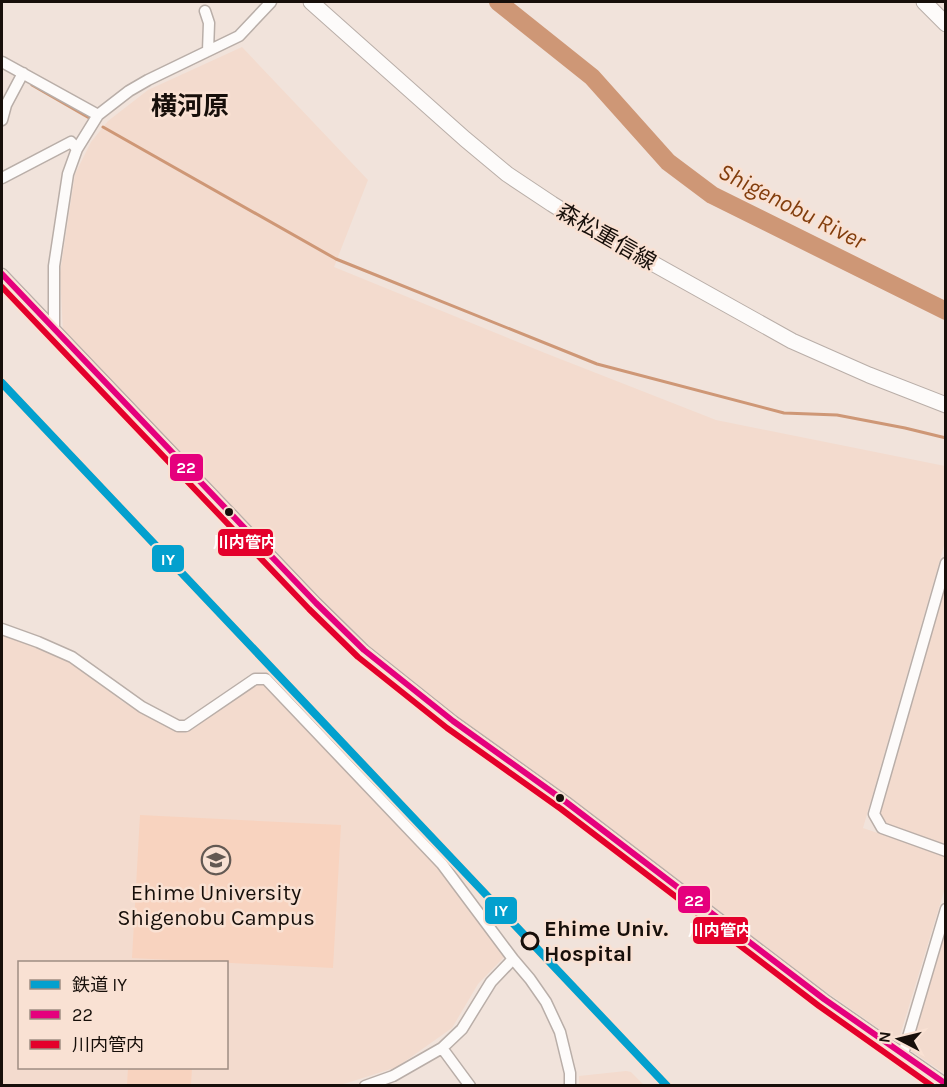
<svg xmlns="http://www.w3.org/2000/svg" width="947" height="1087" viewBox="0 0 947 1087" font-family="Karla,'Noto Sans JP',sans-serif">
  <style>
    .built { fill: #f3dbce; fill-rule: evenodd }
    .green { fill: #f8d3bf }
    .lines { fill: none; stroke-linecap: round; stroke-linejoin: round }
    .stream { stroke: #ce9776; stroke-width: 3 }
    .river { stroke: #ce9776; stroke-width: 18 }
    .street-casing { stroke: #b9aea8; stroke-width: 13 }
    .secondary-casing { stroke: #b9aea8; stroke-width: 17 }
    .street { stroke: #fdfbfa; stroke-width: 10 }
    .secondary { stroke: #fdfbfa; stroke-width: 15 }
    .bus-1-casing { stroke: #f9e1d3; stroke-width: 10 }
    .bus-2-casing { stroke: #f9e1d3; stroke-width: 10 }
    .bus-1 { stroke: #e5007d; stroke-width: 6 }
    .bus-2 { stroke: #e4002b; stroke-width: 6 }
    .rail-1-casing { stroke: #f9e1d3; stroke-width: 12 }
    .rail-1 { stroke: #03a0ce; stroke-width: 8 }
    .bus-dot { fill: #170f0a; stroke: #f9e1d3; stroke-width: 2 }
    .stop-dot { fill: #f9e1d3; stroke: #170f0a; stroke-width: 3 }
    .labels { text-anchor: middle; stroke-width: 5; stroke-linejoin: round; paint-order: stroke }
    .street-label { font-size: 22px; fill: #170f0a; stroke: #f9e1d3 }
    .poi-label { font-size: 22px; fill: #170f0a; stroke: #f9e1d3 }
    .stop-label { font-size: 22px; font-weight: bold; fill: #170f0a; stroke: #f9e1d3; text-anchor: start }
    .water-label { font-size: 24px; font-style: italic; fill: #823d0c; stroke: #f9e1d3 }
    .quarter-label { font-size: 26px; font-weight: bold; fill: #170f0a; stroke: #f9e1d3 }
    .line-badge { stroke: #f9e1d3; stroke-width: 2 }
    .badge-label { font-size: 16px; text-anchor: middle; font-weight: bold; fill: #fff }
  </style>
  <rect width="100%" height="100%" fill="#f1e3db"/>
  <path class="built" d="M242 47 368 180 334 267 545 353 716 420 945 466V542L863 828 945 856V888L898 1042 815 984 629 843 455 717 369 647 323 605 63 333 60 273 75 174 91 142 108 121 148 90Z
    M945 579V844L884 823 879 813Z
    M2 633 43 647 72 662 123 702 175 730 186 733 256 682 267 685 439 867 506 955 478 984 452 1028 397 1067 347 1083 334 1086H2ZM20 962H226V1068H20Z
    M945 935V1074L910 1050Z
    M626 1071 631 1072 644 1085H579V1076Z"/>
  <path class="green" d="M140 815 341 825 333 968 132 958Z
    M128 1068H192L191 1085H127Z"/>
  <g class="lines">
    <path class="stream" d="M32 85 91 119
      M103 127 336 259 597 364 784 413 837 415 905 428 946 438"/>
    <path class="river" d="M498 2 592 77 668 162 712 195 946 311"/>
    <g class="street-casing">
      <path id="street" d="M205 11 209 23 208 51
        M2 62 98 115
        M2 120 6 105 23 73
        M2 178 71 142 77 149
        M2 274 316 603 364 650 453 721 566 802 824 999 946 1084
        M54 329V266L68 174 77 149 98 115 129 91 148 80 239 36 271 2
        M946 563 874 814 882 828 946 851
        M2 629 38 642 72 657 142 707 178 726H186L255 679H266L442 864 513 959 530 979 546 1002 560 1032 570 1073V1086
        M442 1048 470 1086
        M903 1054 946 909
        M365 1086 393 1076 442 1048 462 1029 491 982 513 959"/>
    </g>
    <g class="secondary-casing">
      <path id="secondary" d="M311 2 465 139 507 174 552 204 602 235 792 341 869 375 946 405
        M924 2 946 24"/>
    </g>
    <use href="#street" class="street"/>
    <use href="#secondary" class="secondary"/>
    <g class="bus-1-casing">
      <path id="bus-1" d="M2 274 316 603 364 650 453 721 566 802 824 999 946 1084"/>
    </g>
    <g class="bus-2-casing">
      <path id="bus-2" d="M2 287 309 609 358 657 447 728 561 809 819 1006 932 1086"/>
    </g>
    <use href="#bus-1" class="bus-1"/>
    <use href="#bus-2" class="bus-2"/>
    <g class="rail-1-casing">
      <path id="rail-1" d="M2 383 667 1086"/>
    </g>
    <use href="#rail-1" class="rail-1"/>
  </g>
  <defs>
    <g id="university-ring" transform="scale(1.5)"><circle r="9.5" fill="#f9e1d3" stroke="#635953" stroke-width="1.5"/><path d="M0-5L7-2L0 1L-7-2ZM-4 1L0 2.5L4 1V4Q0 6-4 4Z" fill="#635953"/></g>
  </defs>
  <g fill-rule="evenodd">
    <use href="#university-ring" x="216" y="860"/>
  </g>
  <g class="bus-dot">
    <circle cx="229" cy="512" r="5"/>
    <circle cx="560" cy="798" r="5"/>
  </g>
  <circle class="stop-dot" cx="530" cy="941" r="8"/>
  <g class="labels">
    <g class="street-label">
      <text transform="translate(607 236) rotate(30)" y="8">森松重信線</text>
    </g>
    <g class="poi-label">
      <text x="216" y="900">Ehime University<tspan x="216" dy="25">Shigenobu Campus</tspan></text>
    </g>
    <g class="stop-label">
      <text x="544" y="936">Ehime Univ.<tspan x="544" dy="25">Hospital</tspan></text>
    </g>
    <g class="water-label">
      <text transform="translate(792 206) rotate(27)" y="8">Shigenobu River</text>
    </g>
    <g class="quarter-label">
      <text x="190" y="115">横河原</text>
    </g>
  </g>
  <g class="line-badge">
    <rect x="169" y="453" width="35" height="29" rx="6" fill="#e5007d"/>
    <rect x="217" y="528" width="57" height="29" rx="6" fill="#e4002b"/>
    <rect x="151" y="544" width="34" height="29" rx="6" fill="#03a0ce"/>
    <rect x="677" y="885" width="34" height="29" rx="6" fill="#e5007d"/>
    <rect x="484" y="896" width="34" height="29" rx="6" fill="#03a0ce"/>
    <rect x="692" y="916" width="57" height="29" rx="6" fill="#e4002b"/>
  </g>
  <g class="badge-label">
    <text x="186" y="473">22</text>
    <text x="245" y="548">川内管内</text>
    <text x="168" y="565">IY</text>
    <text x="694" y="906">22</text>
    <text x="501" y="916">IY</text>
    <text x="720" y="936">川内管内</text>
  </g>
  <rect width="947" height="1087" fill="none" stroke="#170f0a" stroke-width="6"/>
  <rect x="18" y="961" width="210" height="108" fill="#f9e1d3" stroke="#9f8d83" stroke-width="1.5"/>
  <rect x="30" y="980" width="30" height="9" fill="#03a0ce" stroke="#9f8d83" stroke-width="1.5"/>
  <text x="72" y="991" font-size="18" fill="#170f0a">鉄道 IY</text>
  <rect x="30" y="1010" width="30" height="9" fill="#e5007d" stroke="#9f8d83" stroke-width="1.5"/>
  <text x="72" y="1021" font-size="18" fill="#170f0a">22</text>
  <rect x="30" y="1040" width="30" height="9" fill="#e4002b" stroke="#9f8d83" stroke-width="1.5"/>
  <text x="72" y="1051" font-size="18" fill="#170f0a">川内管内</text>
  <g transform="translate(899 1039) rotate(277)" stroke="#f9e1d3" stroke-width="4.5" paint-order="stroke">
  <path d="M0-4.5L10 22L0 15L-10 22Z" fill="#170f0a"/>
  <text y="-9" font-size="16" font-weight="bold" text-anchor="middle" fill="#170f0a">N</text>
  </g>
</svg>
